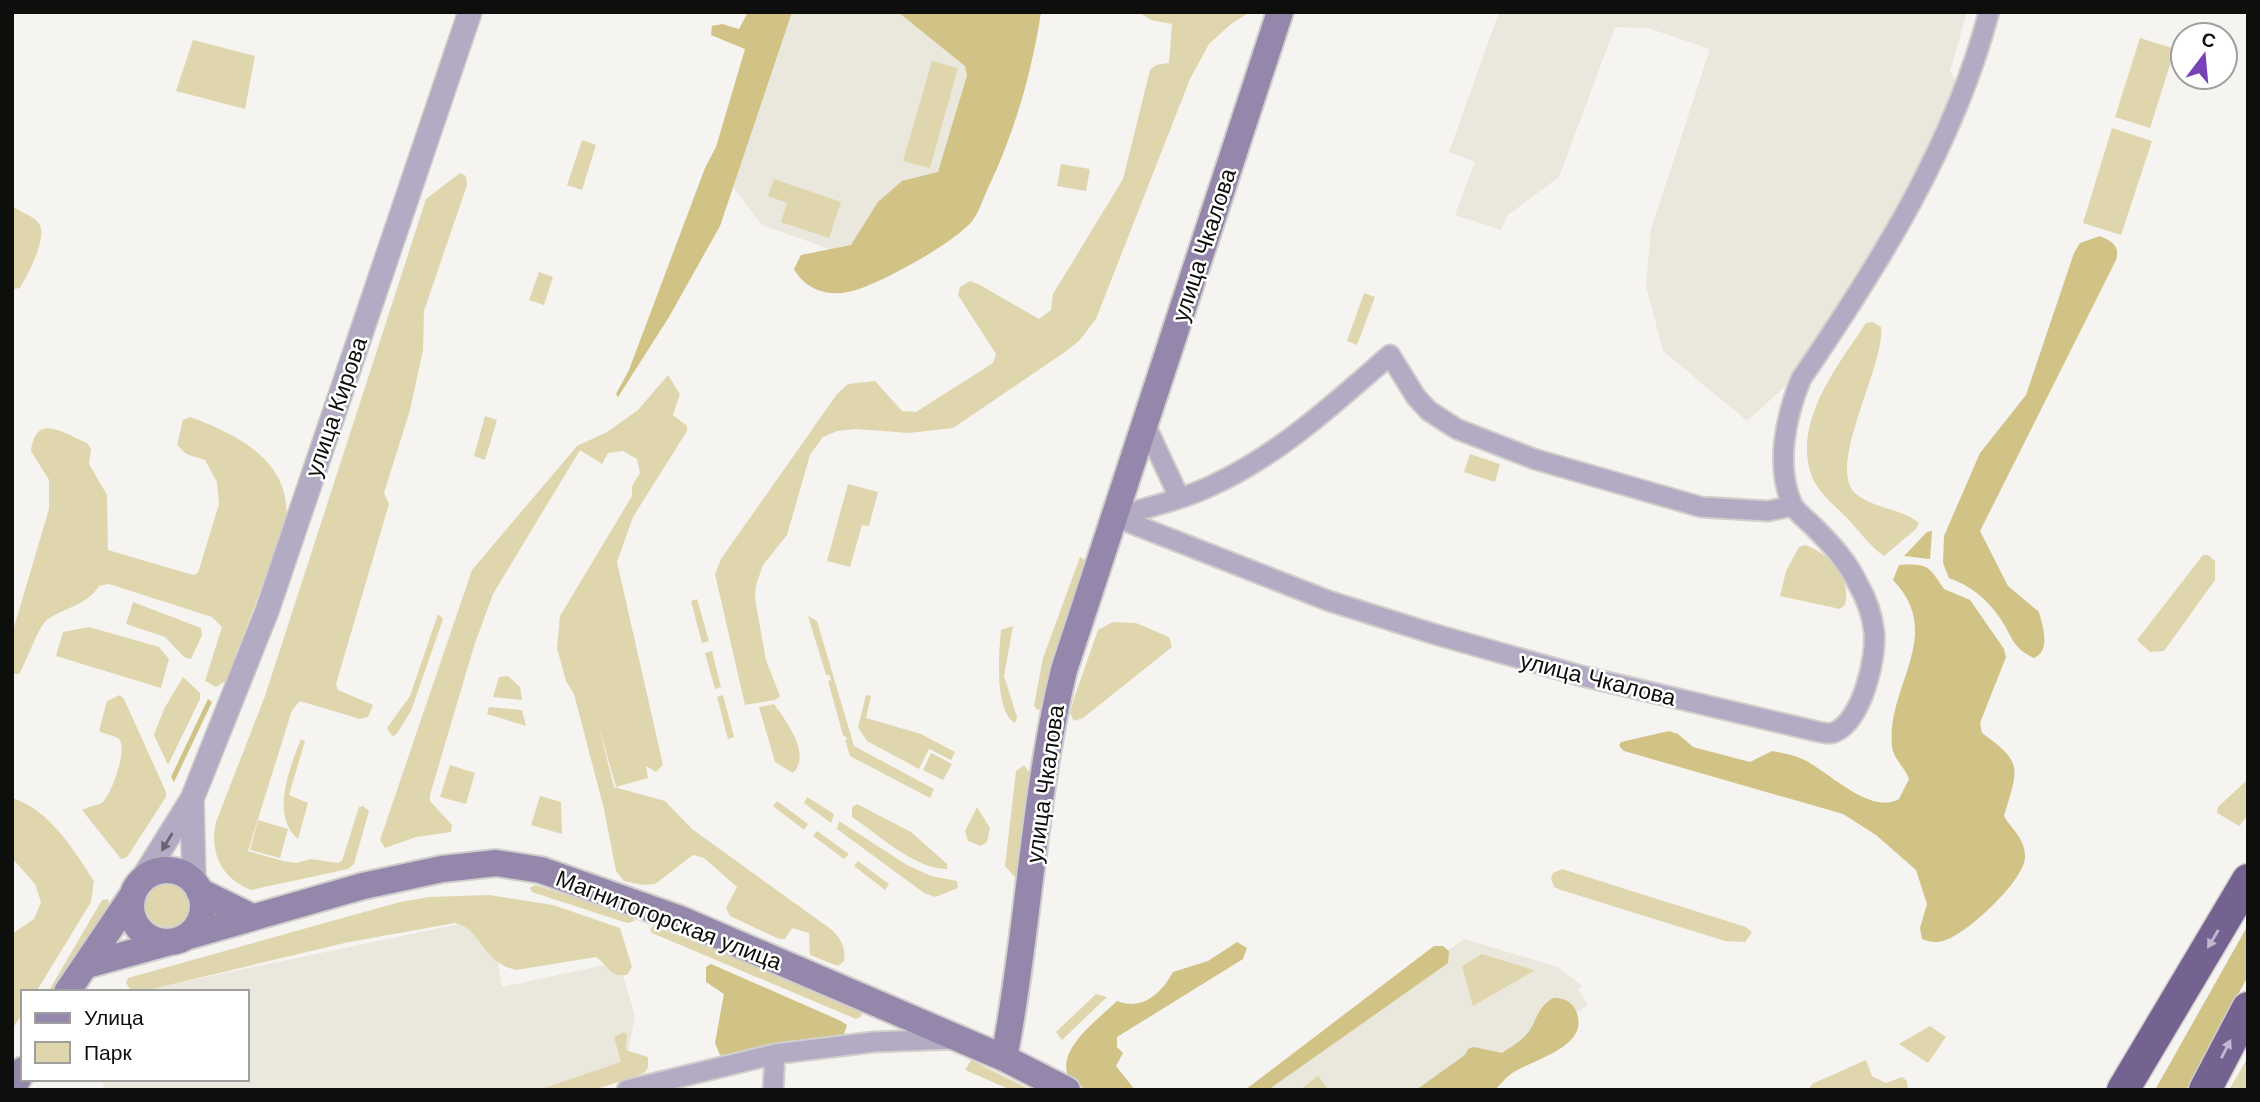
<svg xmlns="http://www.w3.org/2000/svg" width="2260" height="1102" viewBox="0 0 2260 1102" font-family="Arial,sans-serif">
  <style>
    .built { fill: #eae7dc }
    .green { fill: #e0d6ad }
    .forest { fill: #d1c285 }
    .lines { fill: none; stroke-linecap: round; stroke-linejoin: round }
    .minor-casing { stroke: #d0cfcc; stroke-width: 23 }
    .tertiary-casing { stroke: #d0cfcc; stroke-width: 26 }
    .secondary-casing { stroke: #d0cfcc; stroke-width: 30 }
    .trunk-casing { stroke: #d0cfcc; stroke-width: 35 }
    .minor { stroke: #b3abc4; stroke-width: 19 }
    .tertiary { stroke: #b3abc4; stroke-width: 23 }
    .secondary { stroke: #9487ab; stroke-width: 26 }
    .trunk { stroke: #746291; stroke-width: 32 }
    .oneway { fill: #696472 }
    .oneway2 { fill: #c0b8ce }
    .labels { text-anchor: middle; stroke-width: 5; stroke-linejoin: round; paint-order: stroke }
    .street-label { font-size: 23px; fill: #0e0e0d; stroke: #fff }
  </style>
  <rect width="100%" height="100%" fill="#f5f4f0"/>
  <path class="built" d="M787 12H959L982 19 940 169 901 244 855 258 762 225 733 187Z
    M1499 12H1967L1950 71 1960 90 1927 182 1788 384 1747 421 1663 351 1646 286 1651 229 1710 49 1648 28 1615 27 1559 177 1508 215 1501 230 1455 215 1475 162 1449 152Z
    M464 923 495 945 502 987 619 962 635 1016 628 1052 631 1067 567 1090H104L103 1079H247V992H134Z
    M1464 939 1558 967 1582 986 1578 989 1588 1005 1460 1090 1258 1089Z"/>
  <path class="green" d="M1138 12H1250L1231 24 1209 44 1190 79 1096 319 1079 341 1065 352 953 428 909 433 856 429 837 431 823 437 810 455 787 535 763 565 756 585 755 599 766 660 780 696 775 700 745 705 715 574 721 559 837 394 848 384 875 381 902 411 916 412 993 363 996 354 958 295 960 287 970 281 980 285 1039 319 1051 310 1053 294 1123 179 1150 70 1156 65 1169 63 1172 24 1151 20Z
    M2140 38 2175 49 2150 128 2115 117Z
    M193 40 255 56 245 109 176 91Z
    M932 61 958 68 930 168 903 161Z
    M2112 128 2152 141 2121 235 2083 223Z
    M582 140 596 145 582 190 567 185Z
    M1061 164 1090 169 1086 191 1057 186Z
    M460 173 466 176 467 185 424 311 423 350 410 410 384 493 389 504 336 684 338 690 373 705 368 717 360 719 300 701 292 710 248 851 283 861 296 863 311 859 338 863 342 861 359 807 363 806 369 811 354 864 348 869 251 890C222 879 209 853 216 822L265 696 426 199Z
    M774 179 841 202 829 238 781 222 787 203 768 196Z
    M12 199 14 207C20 212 31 215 37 221 51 234 27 275 20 288L13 289Z
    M539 272 553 277 544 305 529 300Z
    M1364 293 1375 297 1357 345 1347 341Z
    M1872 322 1881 327C1886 364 1826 466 1855 493 1873 509 1901 508 1919 523L1916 529 1884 556C1870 547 1858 529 1846 517 1833 504 1815 490 1810 471 1795 418 1839 364 1866 323Z
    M668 375 680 394 673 415 687 426V431L633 517 617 562 663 765 656 772 646 766 648 778 616 787 598 724 614 787 665 801 692 829 832 930C841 939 846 948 844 961L838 966 810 955 809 933 792 928 785 939H779L730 916 726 908 737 887 704 858 693 855 655 884 642 885 624 881 616 871 604 809 574 694 566 681 557 648 560 616 632 496V486L640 473 637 459 623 451 608 453 602 464 580 450 493 594 474 646 430 795V801L452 825 451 832 416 837 385 848 380 840 472 570 577 446 607 432 638 410Z
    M485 416 497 420 485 460 474 456Z
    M190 417C239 435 293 462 286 523L226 681 216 687 205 681 222 627 212 617 109 584 99 586C86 606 66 607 48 619 38 626 27 661 19 674H12V634L49 509V480L31 451C36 412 63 433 87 443L91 449 89 464 107 495 108 550 193 575 198 573 219 504 217 482 205 460 186 454 177 445 183 420Z
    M1470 454 1500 464 1495 482 1464 472Z
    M848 484 878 492 869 526 862 525 850 567 827 561Z
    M1805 545C1829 553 1852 577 1845 605L1840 609 1780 596 1786 571 1799 547Z
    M2203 555H2208L2215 561V580L2164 651 2150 652 2137 640Z
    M1080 557 1087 561 1086 566 1051 663 1040 709 1037 710 1034 706 1043 658Z
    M697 599 709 641 702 643 691 601Z
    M133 602 201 628 202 635 191 659 184 657 165 637 126 624Z
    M438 614 443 619 411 711 396 735 392 736 387 728 410 696Z
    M808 616 817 621 854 746 934 789 930 798 850 756 845 740 848 739 843 735 828 681 831 680 829 675H826Z
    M1113 622 1136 623 1169 637 1172 647 1083 718 1074 721 1070 713 1073 701 1098 630Z
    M1013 626 1004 676 1017 717 1015 723C994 711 999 652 1001 630Z
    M89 627 159 647 169 659 161 688 56 656 63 632Z
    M712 651 721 687 715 689 705 653Z
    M508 676 520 687 522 700 493 697 499 677Z
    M183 677 200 693V699L168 765 154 735 164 709Z
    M120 695 124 699 166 792V797L127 857 121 859 82 810C88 806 98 806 103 802 112 793 128 748 119 739 114 735 104 734 99 731L107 701Z
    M723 695 734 737 728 739 717 697Z
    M866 695 871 696 866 718 921 734 955 752 951 760 929 749 919 769 867 741 858 727Z
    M774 704C786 721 812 754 793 773L775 762 759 707Z
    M489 707 522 710 526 726 487 714Z
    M301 739 305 741 289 795 308 803 298 839C270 816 290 767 301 739Z
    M931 753 952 764 943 780 923 770Z
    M450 765 475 773 466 804 440 797Z
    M1024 765 1031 775 1017 876H1014L1005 866 1016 771Z
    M2248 779V815L2239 826 2217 813 2218 807Z
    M540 796 561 802 562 834 531 825Z
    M807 797 834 814 831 823 804 803Z
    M12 798C50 810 73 849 94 881L91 902 36 992H23V1013L12 1029V934L34 919 41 902 35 884 12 858Z
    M777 801 808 824 804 830 773 806Z
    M857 804 911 832 947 864V869C914 869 878 834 852 817V807Z
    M977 807 990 828 987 842 981 846 968 841 965 831Z
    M258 820 288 829 280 858 250 850Z
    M839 821 907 865 931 876 957 881 958 888 935 897 924 893 837 829Z
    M817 831 849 854 844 859 813 836Z
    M858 861 889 884 885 890 854 866Z
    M1562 869 1746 927 1752 932 1745 942 1725 941 1561 890 1554 887 1551 878 1553 873Z
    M145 905a22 22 0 1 1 44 0a22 22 0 1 1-44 0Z
    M535 885 631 915 635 921 627 923 532 892 530 888Z
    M489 895 553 905 620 928 632 967 627 975C609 977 609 966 596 957L516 970C480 962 482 928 455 923L349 942 139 992H132L126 983 128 978 400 902 429 897Z
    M108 899 109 903 56 992H48L102 900Z
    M653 926 695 941 861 1011 862 1016 856 1019 652 933 650 929Z
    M1482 954 1534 970H1535L1473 1006 1462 966Z
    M1096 994 1107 997 1062 1040 1056 1032Z
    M1930 1026 1946 1037 1928 1063 1899 1044Z
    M624 1032 627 1035 626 1050 648 1057V1068L644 1073 594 1090H538L621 1062 614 1037Z
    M2248 1057V1090H2229Z
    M971 1060 1031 1090H1011L965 1070Z
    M1866 1060 1872 1076 1886 1083 1902 1077 1907 1081 1908 1090H1808L1812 1084Z
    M1318 1076 1329 1090H1301V1089Z"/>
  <path class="forest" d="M748 12H792L720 226 669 317 618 397 616 394 629 370 705 168 716 147 745 49 711 35 712 26 722 24 739 29Z
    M898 12H1041C1032 72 1015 131 989 186 984 196 980 210 973 220 956 242 886 280 859 289 835 298 807 293 794 269L801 255 851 245 878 202 902 181 938 172 967 75 965 66Z
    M2100 236C2113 242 2120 246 2116 260L1980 531 2008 586 2039 612C2043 627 2051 650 2034 658 2011 647 2013 637 2000 618 1986 598 1971 586 1949 578L1943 563 1944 536 1980 453 2026 395 2074 253 2080 243Z
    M1927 532 1932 531 1930 559 1904 556Z
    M1899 565C1929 563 1929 567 1944 589L1970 600 2004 649 2006 657 1980 723 1982 733C2024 763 2018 768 2004 816 2012 830 2026 839 2025 858 2023 882 1966 935 1943 941 1936 943 1929 942 1922 939L1920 928 1927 904 1916 870 1876 835 1843 814 1624 751 1619 746 1621 742 1669 731 1678 734 1693 747 1750 762 1772 751C1782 753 1791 754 1800 758 1827 769 1869 816 1899 799L1909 779C1905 767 1893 759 1892 746 1886 686 1946 635 1893 580Z
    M208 699 212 702 174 782 171 777Z
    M2248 925V976L2186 1090H2155Z
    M1237 942 1247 948 1243 959 1117 1037V1047L1123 1053 1116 1066 1135 1090H1086L1068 1076C1057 1048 1099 1019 1117 1001 1142 1011 1161 994 1173 972L1208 961Z
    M1434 946H1443L1449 951 1448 963 1268 1090H1245Z
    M711 964 841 1021 847 1025 843 1037 728 1057 720 1055 715 1043 724 994 706 982V967Z
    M1553 998C1562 998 1570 1000 1575 1009 1594 1047 1532 1059 1511 1074 1505 1078 1500 1085 1495 1090H1416L1465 1055 1468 1049 1474 1047 1502 1053C1509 1048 1520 1042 1526 1035 1538 1022 1534 1010 1553 998Z"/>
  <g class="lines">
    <g class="minor-casing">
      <path id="minor" d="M1145 424 1179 497
        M1115 517 1329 601 1434 634 1582 676 1815 731C1821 732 1829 735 1835 732 1862 720 1877 658 1874 631 1872 615 1867 600 1859 586 1848 562 1832 545 1814 527 1807 520 1796 512 1792 504 1775 465 1786 416 1801 379 1878 266 1954 146 1989 12
        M1115 517C1148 507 1182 500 1213 485 1280 454 1335 403 1390 355L1416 397 1429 411 1457 429 1534 459 1701 507 1768 511 1793 506
        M627 1090 775 1054 873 1042 955 1039
        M773 1090 775 1054"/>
    </g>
    <g class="tertiary-casing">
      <path id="tertiary" d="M192 799 194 882
        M139 884 192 799 267 611 470 12"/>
    </g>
    <g class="secondary-casing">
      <path id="secondary" d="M131 906a36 36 0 1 1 72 0a36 36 0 1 1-72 0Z
        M199 891 252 917
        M185 937 363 886 442 869 496 863 541 870 680 919 1004 1058 1067 1090
        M87 965 170 942
        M67 992 132 896
        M1004 1058C1029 930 1033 797 1064 670L1280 12
        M12 1089 23 1070"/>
    </g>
    <g class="trunk-casing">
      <path id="trunk" d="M2123 1090 2248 880
        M2205 1090 2248 1008"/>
    </g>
    <use href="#minor" class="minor"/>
    <use href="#tertiary" class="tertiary"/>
    <use href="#secondary" class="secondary"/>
    <use href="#trunk" class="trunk"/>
  </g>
  <defs><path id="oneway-solid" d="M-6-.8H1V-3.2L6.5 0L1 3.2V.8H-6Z" transform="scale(1.75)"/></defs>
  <use class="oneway" href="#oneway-solid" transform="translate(167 842) rotate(121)"/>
  <g class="oneway2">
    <use href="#oneway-solid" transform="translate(2213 939) rotate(121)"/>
    <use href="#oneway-solid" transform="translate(2226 1049) rotate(-63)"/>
  </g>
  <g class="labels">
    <g class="street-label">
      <text transform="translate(1204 245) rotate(-72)" y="8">улица Чкалова</text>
      <text transform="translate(336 407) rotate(-71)" y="8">улица Кирова</text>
      <text transform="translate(1598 679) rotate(14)" y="8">улица Чкалова</text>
      <text transform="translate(1045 784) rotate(-82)" y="8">улица Чкалова</text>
      <text transform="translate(669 920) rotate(21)" y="8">Магнитогорская улица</text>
    </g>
  </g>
  <rect width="2260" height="1102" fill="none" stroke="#0e0e0d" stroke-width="28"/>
  <rect x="21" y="990" width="228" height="91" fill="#ffffff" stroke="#9f9f9e" stroke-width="2"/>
  <rect x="35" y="1013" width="35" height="10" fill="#9487ab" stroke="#9f9f9e" stroke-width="2"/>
  <text x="84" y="1025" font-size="21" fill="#0e0e0d">Улица</text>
  <rect x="35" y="1042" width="35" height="21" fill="#e0d6ad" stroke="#9f9f9e" stroke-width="2"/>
  <text x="84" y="1060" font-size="21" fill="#0e0e0d">Парк</text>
  <g transform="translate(2204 56) rotate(16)"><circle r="33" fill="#ffffff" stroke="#9f9f9e" stroke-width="2"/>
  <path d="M0-5L12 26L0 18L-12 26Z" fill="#7741b7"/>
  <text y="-10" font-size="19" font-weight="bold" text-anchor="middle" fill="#0e0e0d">С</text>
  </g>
</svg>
